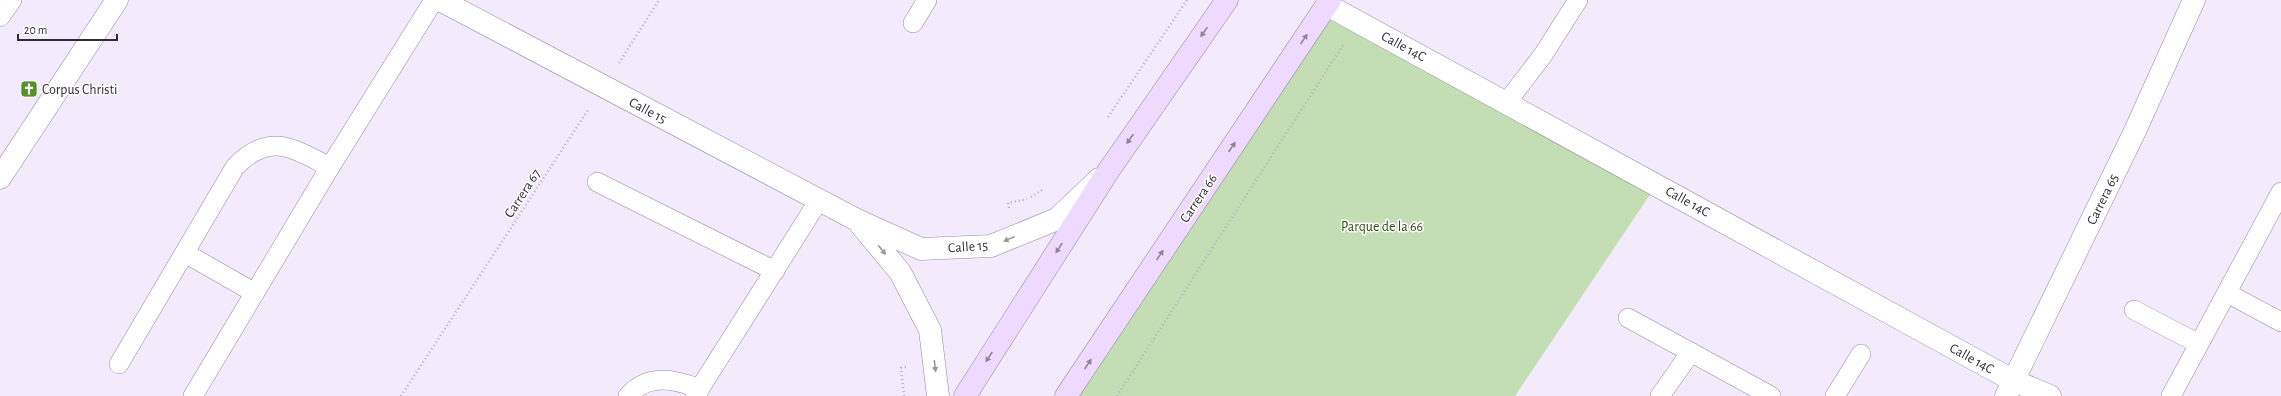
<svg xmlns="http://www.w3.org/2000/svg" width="2281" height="396" viewBox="0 0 2281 396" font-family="'Alegreya Sans',sans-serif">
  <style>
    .green { fill: #c3ddb4 }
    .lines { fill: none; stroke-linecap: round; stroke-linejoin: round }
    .lane-casing { stroke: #93899e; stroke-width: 20 }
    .street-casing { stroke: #93899e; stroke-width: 23 }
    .secondary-casing { stroke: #93899e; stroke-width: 23 }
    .path { stroke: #b7afbe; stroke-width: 2.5; stroke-dasharray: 1 3; stroke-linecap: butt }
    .lane { stroke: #fff; stroke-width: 19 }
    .street { stroke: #fff; stroke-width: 22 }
    .secondary { stroke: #eedafe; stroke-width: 22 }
    .oneway { fill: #8f8399 }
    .oneway2 { fill: #98969a }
    .labels { text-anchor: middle; stroke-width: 3; stroke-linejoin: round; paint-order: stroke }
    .street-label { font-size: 14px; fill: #302c34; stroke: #fff }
    .poi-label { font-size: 14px; fill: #302c34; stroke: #fff; text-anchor: start }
    .park-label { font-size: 14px; fill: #2d4d12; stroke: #fff }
  </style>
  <rect width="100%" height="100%" fill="#f3eafc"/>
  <path class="green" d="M1327 5 1657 184 1515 396H1066Z"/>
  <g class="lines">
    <g class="lane-casing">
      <path id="lane" d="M0 17 12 0
        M913 23 927 0
        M1507 102 1543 55 1578 0
        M597 182 775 271
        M185 253 255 293
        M2227 293 2281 322
        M2134 310 2199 344
        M1628 318 1771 396
        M119 364 235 167C270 131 292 148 330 167
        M193 396 330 167 434 0
        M628 396C648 373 674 379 700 389
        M695 396 819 200
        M1660 396 1691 352
        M1835 396 1861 354
        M2171 396 2281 192"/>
    </g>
    <g class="street-casing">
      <path id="street" d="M440 0 857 220 921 249 991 246 1057 219 1099 179
        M1327 5 2014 381 2050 396
        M0 178 117 0
        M860 224 900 272 930 330 938 396
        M2006 396 2135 131 2194 0"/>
    </g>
    <g class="secondary-casing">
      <path id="secondary" d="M965 396 1109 170 1227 0
        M1066 396 1330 0"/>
    </g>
    <path class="path" d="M619 63 659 0
      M1108 117 1187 0
      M1031 197 1044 189
      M1009 208 1008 203 1027 199
      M401 396 588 110
      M904 396 901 368 906 367
      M1117 396 1343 45"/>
    <use href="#lane" class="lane"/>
    <use href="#street" class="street"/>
    <use href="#secondary" class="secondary"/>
  </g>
  <defs><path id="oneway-solid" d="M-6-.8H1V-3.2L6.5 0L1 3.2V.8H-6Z"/></defs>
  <g class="oneway">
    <use href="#oneway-solid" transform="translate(1204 32) rotate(125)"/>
    <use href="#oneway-solid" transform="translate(1304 39) rotate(-56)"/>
    <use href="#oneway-solid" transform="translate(1130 139) rotate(125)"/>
    <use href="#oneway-solid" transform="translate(1232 147) rotate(-56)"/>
    <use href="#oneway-solid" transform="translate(1059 248) rotate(123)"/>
    <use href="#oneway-solid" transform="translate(1160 255) rotate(-56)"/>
    <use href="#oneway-solid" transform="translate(989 357) rotate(123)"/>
    <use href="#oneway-solid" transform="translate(1088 364) rotate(-56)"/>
  </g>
  <g class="oneway2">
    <use href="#oneway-solid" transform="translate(1009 239) rotate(158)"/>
    <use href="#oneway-solid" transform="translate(882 250) rotate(51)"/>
    <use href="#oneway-solid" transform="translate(935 366) rotate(83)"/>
  </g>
  <defs>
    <g id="church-square" transform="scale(0.9)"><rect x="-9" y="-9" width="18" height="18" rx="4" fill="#588f2a" stroke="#fff"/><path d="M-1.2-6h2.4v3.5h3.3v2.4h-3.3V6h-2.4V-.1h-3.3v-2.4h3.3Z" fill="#fff"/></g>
  </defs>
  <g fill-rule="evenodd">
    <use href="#church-square" x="29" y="89"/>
  </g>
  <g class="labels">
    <g class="street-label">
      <text transform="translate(1404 46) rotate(28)" y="5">Calle 14C</text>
      <text transform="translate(648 110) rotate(28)" y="5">Calle 15</text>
      <text transform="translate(522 193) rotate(-57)" y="5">Carrera 67</text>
      <text transform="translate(1198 198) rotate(-56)" y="5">Carrera 66</text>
      <text transform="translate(2102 199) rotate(-64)" y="5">Carrera 65</text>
      <text transform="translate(1688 201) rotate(29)" y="5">Calle 14C</text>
      <text transform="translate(968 246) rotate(-4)" y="5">Calle 15</text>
      <text transform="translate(1972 358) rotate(29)" y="5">Calle 14C</text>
    </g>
    <g class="poi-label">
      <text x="42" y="94">Corpus Christi</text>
    </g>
    <g class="park-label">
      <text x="1382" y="231">Parque de la 66</text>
    </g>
  </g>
  <path d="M18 34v6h99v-6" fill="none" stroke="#302c34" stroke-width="2"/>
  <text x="24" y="34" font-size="12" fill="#302c34" stroke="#ffffff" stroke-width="3" paint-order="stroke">20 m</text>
</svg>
